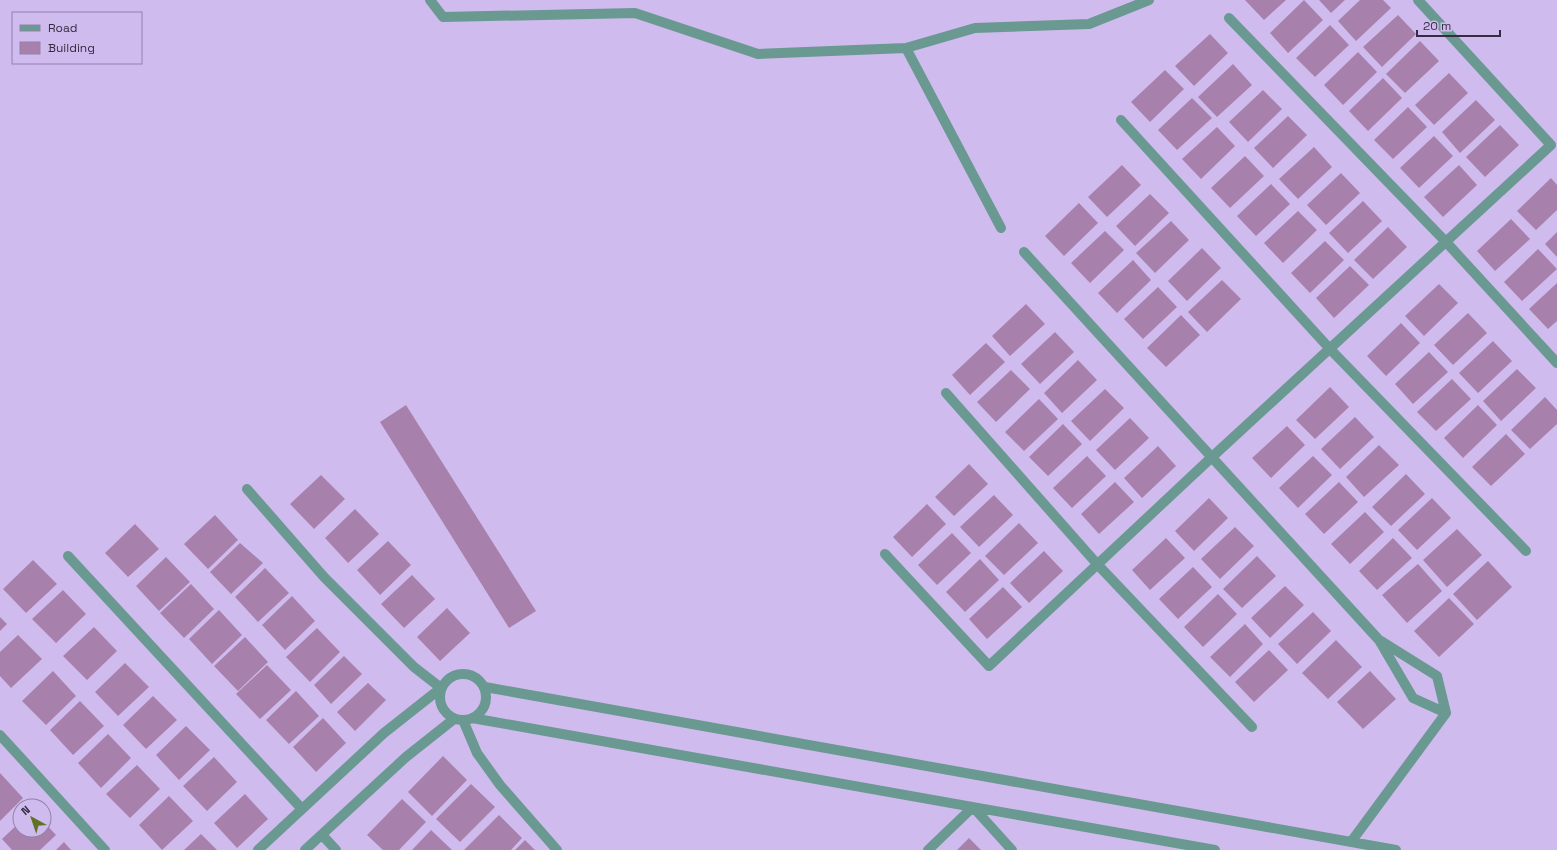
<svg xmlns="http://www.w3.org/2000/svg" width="1557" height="850" viewBox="0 0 1557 850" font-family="'Space Grotesk',sans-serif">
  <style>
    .building { fill: #a781ab }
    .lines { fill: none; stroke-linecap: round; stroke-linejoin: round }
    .minor { stroke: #699991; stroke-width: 10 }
  </style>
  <rect width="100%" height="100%" fill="#d0bbef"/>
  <path class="building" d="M1245 0H1286L1264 20Z
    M1304 0 1323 20 1288 53 1270 33Z
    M1319 0H1345L1331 13Z
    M1360 0H1383L1391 8 1356 41 1338 21Z
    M1398 15 1416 34 1382 67 1363 47Z
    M1330 25 1349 45 1315 77 1296 58Z
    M1210 34 1228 53 1194 86 1175 66Z
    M1420 41 1439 61 1405 93 1386 74Z
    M1358 52 1377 72 1343 105 1324 85Z
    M1233 64 1252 85 1217 117 1198 97Z
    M1165 70 1184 89 1150 122 1131 102Z
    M1449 73 1468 93 1434 125 1415 105Z
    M1383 78 1402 98 1368 131 1349 111Z
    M1263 90 1282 109 1248 142 1229 122Z
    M1192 98 1212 118 1177 150 1158 130Z
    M1476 100 1495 120 1460 153 1442 132Z
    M1408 107 1427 127 1393 159 1374 140Z
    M1288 116 1307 135 1273 168 1254 148Z
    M1500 125 1519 145 1485 177 1466 157Z
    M1217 127 1235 146 1201 179 1182 159Z
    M1434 136 1453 156 1419 188 1400 168Z
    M1314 147 1332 167 1298 199 1279 179Z
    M1245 156 1264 176 1230 208 1211 188Z
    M1122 165 1141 185 1107 217 1088 197Z
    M1459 165 1477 185 1443 217 1424 197Z
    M1341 173 1360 193 1326 225 1307 205Z
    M1551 178 1557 185V210L1536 230 1517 211Z
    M1271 184 1290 204 1256 236 1237 216Z
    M1150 194 1169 213 1135 246 1116 226Z
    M1363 201 1382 221 1348 253 1329 233Z
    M1079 203 1098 223 1064 256 1045 236Z
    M1298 211 1317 230 1283 263 1264 243Z
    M1511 219 1530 239 1495 271 1477 251Z
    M1171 221 1189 240 1155 273 1136 253Z
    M1388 227 1407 247 1373 279 1354 260Z
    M1105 231 1124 250 1090 283 1071 263Z
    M1557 232V257L1545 244Z
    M1325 241 1344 260 1310 293 1291 273Z
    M1202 248 1221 268 1187 301 1168 281Z
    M1538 249 1557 269 1522 301 1504 282Z
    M1133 260 1151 280 1117 313 1098 293Z
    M1350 266 1369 285 1334 318 1316 298Z
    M1222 280 1241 299 1207 332 1188 312Z
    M1557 283V321L1548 329 1529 309Z
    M1439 284 1458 303 1424 336 1405 316Z
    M1158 287 1177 307 1143 339 1124 319Z
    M1026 304 1045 324 1010 356 992 336Z
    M1468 313 1487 333 1453 365 1434 345Z
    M1181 315 1200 335 1166 367 1147 348Z
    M1401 323 1420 343 1386 376 1367 356Z
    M1055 332 1074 352 1040 384 1021 364Z
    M1493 341 1512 361 1478 393 1459 373Z
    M986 343 1005 362 970 395 952 375Z
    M1429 352 1448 372 1413 404 1395 384Z
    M1078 360 1097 380 1062 413 1044 393Z
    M1517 369 1536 388 1501 421 1483 401Z
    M1011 370 1030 389 996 422 977 402Z
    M1452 379 1471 399 1436 431 1417 412Z
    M1330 387 1349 407 1315 439 1296 420Z
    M1105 389 1124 408 1090 441 1071 421Z
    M1545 397 1557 410V424L1530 449 1511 430Z
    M1039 399 1058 419 1024 451 1005 432Z
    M406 405 536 611 509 628 380 422Z
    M1478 405 1497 425 1463 458 1444 438Z
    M1355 417 1374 437 1340 469 1321 449Z
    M1130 418 1149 438 1115 470 1096 450Z
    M1063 424 1082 444 1048 476 1029 457Z
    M1287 426 1305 445 1271 478 1252 458Z
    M1506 434 1525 454 1491 486 1472 467Z
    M1379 445 1399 465 1364 497 1346 477Z
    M1158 446 1176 466 1142 498 1124 478Z
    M1087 456 1106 476 1072 508 1053 488Z
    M1313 456 1332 475 1298 508 1279 488Z
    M969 464 988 484 954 516 935 497Z
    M1406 474 1425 494 1391 526 1372 507Z
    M321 475 345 499 314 529 290 504Z
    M1115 482 1134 502 1099 534 1081 514Z
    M1339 482 1358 502 1324 534 1305 514Z
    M994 495 1013 515 979 547 960 527Z
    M1209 498 1228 518 1194 551 1175 531Z
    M1432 498 1451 518 1417 550 1398 530Z
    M927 504 946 524 912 557 893 537Z
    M355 509 379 534 348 563 325 538Z
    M1365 512 1384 532 1350 564 1331 544Z
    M215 515 238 540 208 569 184 544Z
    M1019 523 1038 543 1004 575 985 556Z
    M135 524 159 549 128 577 105 553Z
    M1235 527 1254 546 1220 579 1201 559Z
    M1457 529 1482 555 1447 587 1423 560Z
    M952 533 971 553 937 585 918 565Z
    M1166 538 1185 558 1150 590 1132 570Z
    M1393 538 1412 558 1377 590 1359 571Z
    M388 541 411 565 380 595 357 570Z
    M240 543 263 563 231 594 210 572Z
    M1044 551 1063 571 1029 603 1010 583Z
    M1257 556 1276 576 1242 608 1223 589Z
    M166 557 190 582 159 611 136 586Z
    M980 559 999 580 965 612 946 592Z
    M33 560 57 584 26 613 3 589Z
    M1488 561 1512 587 1477 620 1453 594Z
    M1418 564 1442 591 1407 623 1382 595Z
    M1193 567 1212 587 1178 619 1159 599Z
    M265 568 289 593 258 622 235 597Z
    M412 575 435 599 404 628 381 604Z
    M191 584 214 609 184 638 160 613Z
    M1285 586 1304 605 1270 638 1251 618Z
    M1003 587 1022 607 987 639 969 619Z
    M63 590 86 614 56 643 32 619Z
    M1218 594 1237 614 1203 647 1184 627Z
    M292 596 315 621 285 650 262 625Z
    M1449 598 1474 624 1439 657 1414 631Z
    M447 608 470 633 440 661 417 637Z
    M219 610 242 635 212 664 189 639Z
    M1313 612 1331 631 1297 664 1278 644Z
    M0 617 7 624 0 631Z
    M1245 624 1263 644 1230 677 1210 657Z
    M94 627 117 651 87 680 63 656Z
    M317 628 340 652 310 682 286 657Z
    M18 635 42 659 11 688 0 676V652Z
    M245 637 268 662 238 691 214 666Z
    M1336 640 1362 667 1328 699 1302 673Z
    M1269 650 1288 670 1254 702 1235 682Z
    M344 656 362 674 331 704 314 685Z
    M125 663 149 687 118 716 95 692Z
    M267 665 291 690 260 719 236 694Z
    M53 671 76 696 46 725 22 701Z
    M1370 671 1396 699 1363 729 1337 702Z
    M368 683 386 700 355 731 337 712Z
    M296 691 319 716 289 744 266 720Z
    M153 696 177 720 146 749 123 725Z
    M80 701 104 726 73 755 50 730Z
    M323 718 346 743 316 772 293 747Z
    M186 726 210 750 179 780 156 755Z
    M108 734 131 758 101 788 78 763Z
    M443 756 467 780 432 816 408 792Z
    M214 757 237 782 207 811 183 786Z
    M137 765 160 789 130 818 106 794Z
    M0 773 23 798 0 821Z
    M471 784 495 807 460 842 436 819Z
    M245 794 268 819 237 848 214 823Z
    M169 796 193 821 162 850 139 825Z
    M402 799 426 822 399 850H383L367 835Z
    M499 815 522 838 511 850H464Z
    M20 822V830H44V822L56 835 40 850H12L2 839Z
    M431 830 452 850H412Z
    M201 834 217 850H184Z
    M969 838 981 850H957Z
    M525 840 535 850H515Z
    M64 842 71 850H56Z"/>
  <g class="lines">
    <path class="minor" d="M430 0 443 17 635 13 758 54 906 48 1001 228
      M1229 18 1446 242 1557 363
      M906 48 975 28 1089 24 1149 0
      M1121 120 1330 349 1526 551
      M1024 252 1379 640 1413 698 1446 713 1351 842
      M946 393 1098 565 1252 727
      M247 489 324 577 414 667 441 688 384 733 258 850
      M885 554 989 666 1212 457 1551 145 1418 0
      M68 556 302 809
      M1381 641 1437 676 1446 713
      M440 697a23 23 0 1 1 46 0a23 23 0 1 1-46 0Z
      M485 687 1396 850
      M472 718 1215 850
      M463 720 477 753 500 785 557 850
      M0 735 105 850
      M322 835 336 850
      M305 850 406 757 454 719
      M928 850 973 807 1012 850"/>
  </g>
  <rect x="12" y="12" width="130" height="52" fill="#d0bbef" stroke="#9282a9"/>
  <rect x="20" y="25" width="20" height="6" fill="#699991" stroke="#9282a9"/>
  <text x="48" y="32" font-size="12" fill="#352c40">Road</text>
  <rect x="20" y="42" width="20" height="12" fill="#a781ab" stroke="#9282a9"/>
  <text x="48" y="52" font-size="12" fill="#352c40">Building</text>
  <g transform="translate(32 818) rotate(320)"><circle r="19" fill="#d0bbef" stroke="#9282a9"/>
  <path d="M0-3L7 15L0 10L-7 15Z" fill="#5e7424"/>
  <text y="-6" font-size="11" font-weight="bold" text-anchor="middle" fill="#352c40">N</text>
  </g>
  <path d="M1417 30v6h83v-6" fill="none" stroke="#352c40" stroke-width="2"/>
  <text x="1423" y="30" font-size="12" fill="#352c40" stroke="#d0bbef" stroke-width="3" paint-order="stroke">20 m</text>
</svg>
